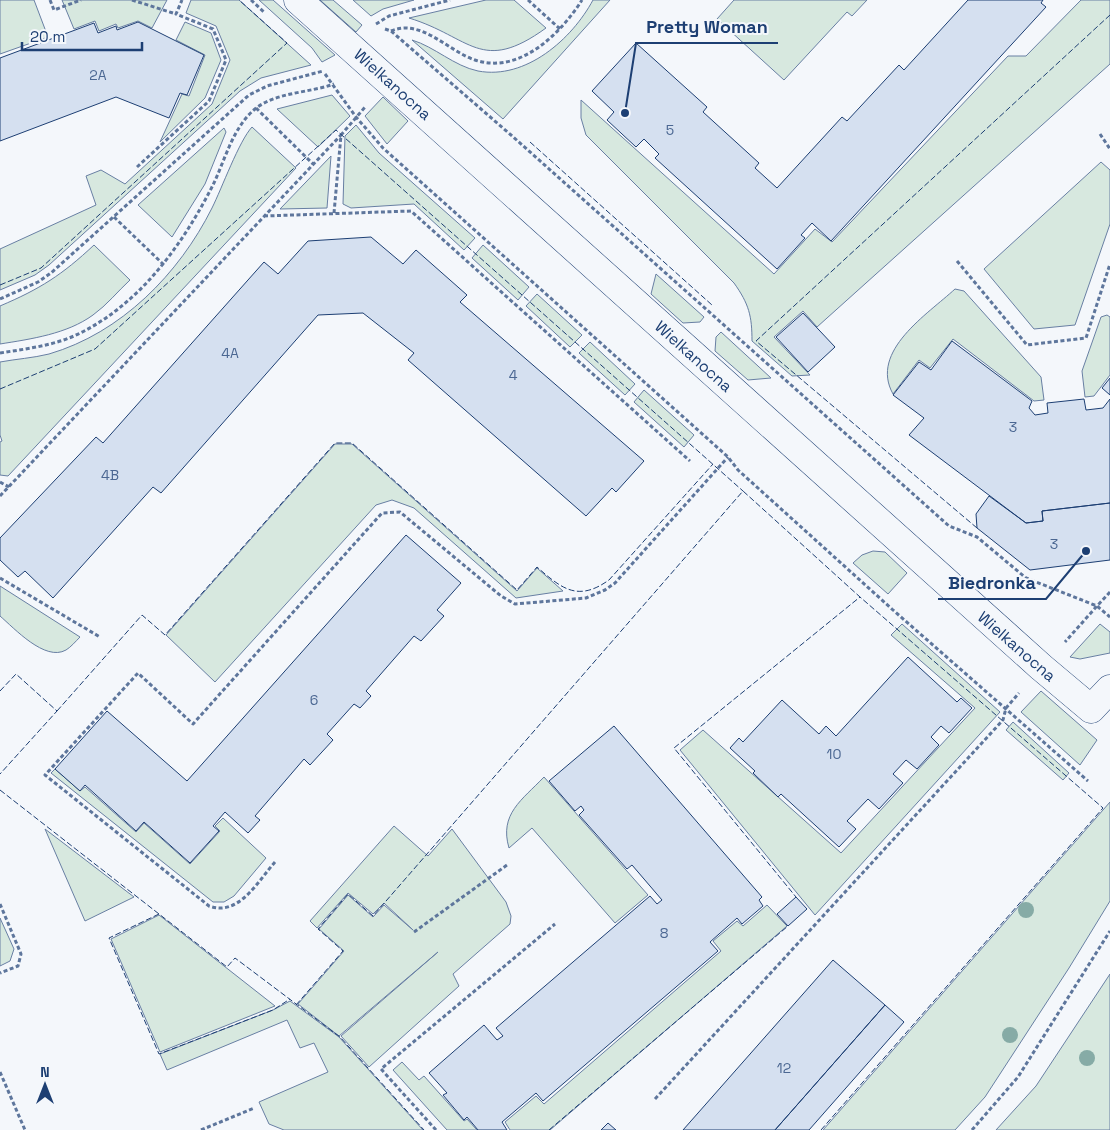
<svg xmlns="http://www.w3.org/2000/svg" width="1110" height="1130" viewBox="0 0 1110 1130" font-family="'Space Grotesk',sans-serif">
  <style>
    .green { fill: #d7e8df; stroke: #687fa3 }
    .building { fill: #d5e0f0; stroke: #1d3f73 }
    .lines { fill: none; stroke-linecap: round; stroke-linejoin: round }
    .minor-casing { stroke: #1d3f73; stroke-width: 29 }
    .path { stroke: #5e769c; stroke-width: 3; stroke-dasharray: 4 2.5; stroke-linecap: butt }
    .minor { stroke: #f4f7fb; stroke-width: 28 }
    .fence { stroke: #1d3f73; stroke-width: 1; stroke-dasharray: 6 2.5; stroke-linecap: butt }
    .tree { fill: #86aba6 }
    .labels { text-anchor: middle; stroke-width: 4; stroke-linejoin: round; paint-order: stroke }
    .number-label { font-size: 14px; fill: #4b6792 }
    .street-label { font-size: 16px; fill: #1d3f73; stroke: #f4f7fb }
    .leader { fill: none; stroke: #1d3f73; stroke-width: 2 }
    .callout-dot { fill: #1d3f73; stroke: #f4f7fb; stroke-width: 2 }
    .callout-label { font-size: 18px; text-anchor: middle; font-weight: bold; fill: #1d3f73; stroke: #f4f7fb; stroke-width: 4; stroke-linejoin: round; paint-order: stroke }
  </style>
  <rect width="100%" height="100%" fill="#f4f7fb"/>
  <path class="green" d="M0 0H34L48 37 0 54Z
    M62 0H167L152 28 138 21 118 28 116 24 99 31 95 21 74 29Z
    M191 0H239L311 65 261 78 240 91 49 265 35 275 0 290V249L96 205 86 176 101 170 125 184 212 104 230 60 216 26 186 13Z
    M259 0H273L335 55 322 62 312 48Z
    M320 0H333L362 25 356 32Z
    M353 0H414L383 9 371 16Z
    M486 0H514L546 28C481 75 471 37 409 18Z
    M593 0H610L503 119 412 40C435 47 454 66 478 71 526 80 572 39 593 0Z
    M734 0H867L852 16 847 12 784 80 717 19Z
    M1081 0H1110V64L817 327 803 311 774 337 810 375 792 376 752 341C752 316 749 304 734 283L586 135 581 118V100L774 274 815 229 832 242 1008 56H1026Z
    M185 22 211 33 221 60 205 98 160 142 182 94 189 96 205 55 176 40Z
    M332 95 350 116 318 147 277 109Z
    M383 97 408 121 387 144 365 116Z
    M356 125 379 153 475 238 464 250 414 204 351 208 343 204 345 136Z
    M252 127 296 168 8 476 0 475V442L2 441 0 435V362C16 359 33 358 49 354 121 333 179 274 212 208 222 188 239 141 252 127Z
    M224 128 226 132 205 184 172 237 138 205Z
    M331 156 327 208 280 209Z
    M1101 162 1110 170V224L1075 325 1034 329 984 269Z
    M94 245 130 280C118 291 107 305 93 315 67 334 31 339 0 344V306C40 289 62 275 94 245Z
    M483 245 529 287 518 300 472 258Z
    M656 274 704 317 700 322 683 323 651 294Z
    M955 289 964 291 1041 377 1044 400 1034 401 953 339 930 368 919 360 893 394C869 351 928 314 955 289Z
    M537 294 582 335 570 347 526 306Z
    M1107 315 1110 317V375L1094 396 1085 397 1082 371 1101 317Z
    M721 332 771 378 748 380 715 351 716 337Z
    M590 342 635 384 625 395 579 353Z
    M644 390 694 435 684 447 634 402Z
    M335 444H352L517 591 537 568 563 591 516 598 414 508 392 500 376 505 215 682 166 635Z
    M873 551 885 552 907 573 888 594 853 563 862 555Z
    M0 586 80 637C76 641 71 647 66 650 45 662 14 628 0 616Z
    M902 624 1000 712 815 915 680 750 703 730 841 853 975 708 891 635Z
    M1100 624 1110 632V653L1080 659 1070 657Z
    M1041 691 1097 740 1080 765 1021 712Z
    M1013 722 1069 773 1063 780 1006 730Z
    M55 769 80 791 85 787 136 832 144 823 190 864 220 831 215 826 223 818 266 858 234 896 224 902H213L51 773Z
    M544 777 648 895 615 923 532 828 509 848C499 814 522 800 544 777Z
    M1110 802V901L1069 968 985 1097 955 1130H823Z
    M394 826 428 856 452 829 506 902 511 916 510 924 453 974 459 986 369 1067 341 1036 438 952 339 1036 298 1004 344 951 319 929 348 895 373 917 384 905 413 930 384 903 373 914 348 893 317 928 310 921Z
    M45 829 134 897 85 921Z
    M767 905 787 926 550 1130H510L505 1122 536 1096 544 1104 721 951 713 941 737 921 743 926Z
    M159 915 275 1006 160 1052 111 939Z
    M0 918 14 949 10 961 0 966Z
    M1110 974V1130H996L1036 1086Z
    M290 1001 339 1037 423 1130H284L269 1124 259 1102 328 1072 314 1043 300 1048 287 1020 167 1070 160 1054 273 1010Z
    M402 1062 419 1080 424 1076 464 1121 467 1119 477 1130H447L393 1070Z"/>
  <path class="building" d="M968 0H1043L1041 3 1046 7 831 241 812 223 801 235 805 238 777 269 655 158 659 154 644 139 636 147 607 120 614 112 592 91 636 43 707 107 703 112 759 163 755 168 777 188 842 117 847 121 899 65 904 70Z
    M138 22 204 55 187 95 180 93 169 118 116 97 0 141V58L94 23 98 33 116 26 117 30Z
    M371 237 403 264 416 250 467 295 460 302 644 461 616 492 612 488 586 516 408 360 414 353 363 313 318 315 161 493 153 487 53 598 25 571 18 577 0 560V538L96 437 103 443 264 262 278 274 308 241Z
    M803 313 835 347 808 372 776 337Z
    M952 341 1032 401 1029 408 1035 415 1048 413 1047 403 1084 399 1086 410 1103 408 1110 399V503L1042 511 1043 521 1026 523 909 435 924 418 893 395 919 362 931 370Z
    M1110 378V395L1102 388Z
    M989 496 1026 523 1043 521 1042 511 1110 503V560L1030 570 977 528 976 514Z
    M406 535 461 583 437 610 444 616 421 641 414 636 366 691 371 696 360 708 354 704 327 734 333 740 310 765 304 759 255 816 260 820 248 833 225 812 213 826 219 831 190 863 144 822 136 831 85 785 80 791 55 769 107 711 187 781Z
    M908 657 957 702 961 698 972 708 949 733 941 726 931 737 939 745 917 769 906 760 893 774 903 783 879 809 868 799 847 821 856 829 839 847 781 794 778 797 753 773 755 771 730 748 739 738 743 742 782 700 819 734 826 726 836 736Z
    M614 726 762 897 759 900 763 906 742 924 737 918 710 942 718 951 543 1101 536 1093 502 1122 507 1130H478L467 1117 464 1120 443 1095 447 1093 429 1073 484 1025 497 1040 503 1036 496 1028 650 896 657 904 662 900 632 865 627 869 579 815 584 810 581 806 575 811 549 781Z
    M796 897 807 909 788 926 777 914Z
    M833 960 885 1005 775 1130H683Z
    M885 1005 904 1022 809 1130H775Z
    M608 1123 616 1130H601Z"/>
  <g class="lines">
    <g class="minor-casing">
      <path id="minor" d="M298 0 1041 667 1091 709 1110 689"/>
    </g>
    <path class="path" d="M50 0 54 10 81 0
      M132 0 176 14
      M251 0 265 13
      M528 0 560 29
      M376 24 389 16 450 0
      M385 29 391 31 511 135 949 526 977 537 1026 578 1097 606 1065 642
      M391 31C421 18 448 51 475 60 520 75 561 33 582 0
      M325 74 356 117 383 148 728 457 738 470 893 610 1088 781
      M256 108 313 164
      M1100 134 1110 149
      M137 167 209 101 226 60 213 29 176 14 182 0
      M334 213 341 135 366 106
      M264 216 411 211 690 461
      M114 217 164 265
      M957 261 1027 345 1086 338 1110 264
      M0 299 38 282 51 273 249 95 267 86 323 71
      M0 353C25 349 51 346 74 336 138 307 182 246 213 185 225 160 233 127 255 109 276 92 309 93 334 84
      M0 482 9 487
      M0 496 341 135
      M0 578 100 637
      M1110 592 1097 606 1110 617
      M275 862C258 881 239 917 209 906L45 775 138 673 193 724 382 513 400 512 501 596 515 604 586 598 605 590 615 583 728 457
      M0 904 21 954 18 966 0 973
      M414 932 507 865
      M0 1072 25 1130
      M655 1099 1003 720 1006 708 1019 693
      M201 1130 254 1108
      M436 1130 381 1069 555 924
      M972 1130 1018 1077 1110 931"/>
    <use href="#minor" class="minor"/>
    <path class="fence" d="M530 142 712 305
      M0 285 41 268 287 43 239 0
      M0 389 95 349 336 130 743 491
      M977 528 756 341 1110 15
      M0 691 16 674 57 711 0 774
      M57 711 142 615 165 635 335 443H352L517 590 537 567C562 589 578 602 609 580L713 464
      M0 790 227 967 235 958 340 1037 424 1130
      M159 914 109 938 159 1054 273 1010 290 999
      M296 1005 343 951 318 929 348 894 373 916 743 491 860 597 674 748 796 897
      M549 1130 788 926
      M821 1130 1103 808 860 597"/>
  </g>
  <g class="tree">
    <circle cx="1026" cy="910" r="8"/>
    <circle cx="1010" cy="1035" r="8"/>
    <circle cx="1087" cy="1058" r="8"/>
  </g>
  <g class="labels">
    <g class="number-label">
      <text x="98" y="80">2A</text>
      <text x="670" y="135">5</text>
      <text x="230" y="358">4A</text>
      <text x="513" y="380">4</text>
      <text x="1013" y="432">3</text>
      <text x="110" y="480">4B</text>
      <text x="1054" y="549">3</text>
      <text x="314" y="705">6</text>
      <text x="834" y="759">10</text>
      <text x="664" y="938">8</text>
      <text x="784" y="1073">12</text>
    </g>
    <g class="street-label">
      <text transform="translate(393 84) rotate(42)" y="6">Wielkanocna</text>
      <text transform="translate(694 356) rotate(42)" y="6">Wielkanocna</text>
      <text transform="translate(1017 646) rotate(41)" y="6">Wielkanocna</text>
    </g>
  </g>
  <path class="leader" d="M625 113L636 43H778M1086 551L1046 599H938"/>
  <g class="callout-dot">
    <circle cx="625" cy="113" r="5"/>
    <circle cx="1086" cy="551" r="5"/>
  </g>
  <g class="callout-label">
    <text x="707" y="33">Pretty Woman</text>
    <text x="992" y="589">Biedronka</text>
  </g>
  <g transform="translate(45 1085)" stroke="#f4f7fb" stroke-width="4" paint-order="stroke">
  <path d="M0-4L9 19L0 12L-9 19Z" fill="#1d3f73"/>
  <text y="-8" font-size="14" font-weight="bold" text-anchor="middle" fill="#1d3f73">N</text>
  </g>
  <path d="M22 42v8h120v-8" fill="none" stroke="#1d3f73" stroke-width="2.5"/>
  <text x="30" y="42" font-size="15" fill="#1d3f73" stroke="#f4f7fb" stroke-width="4" paint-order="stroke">20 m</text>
</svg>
